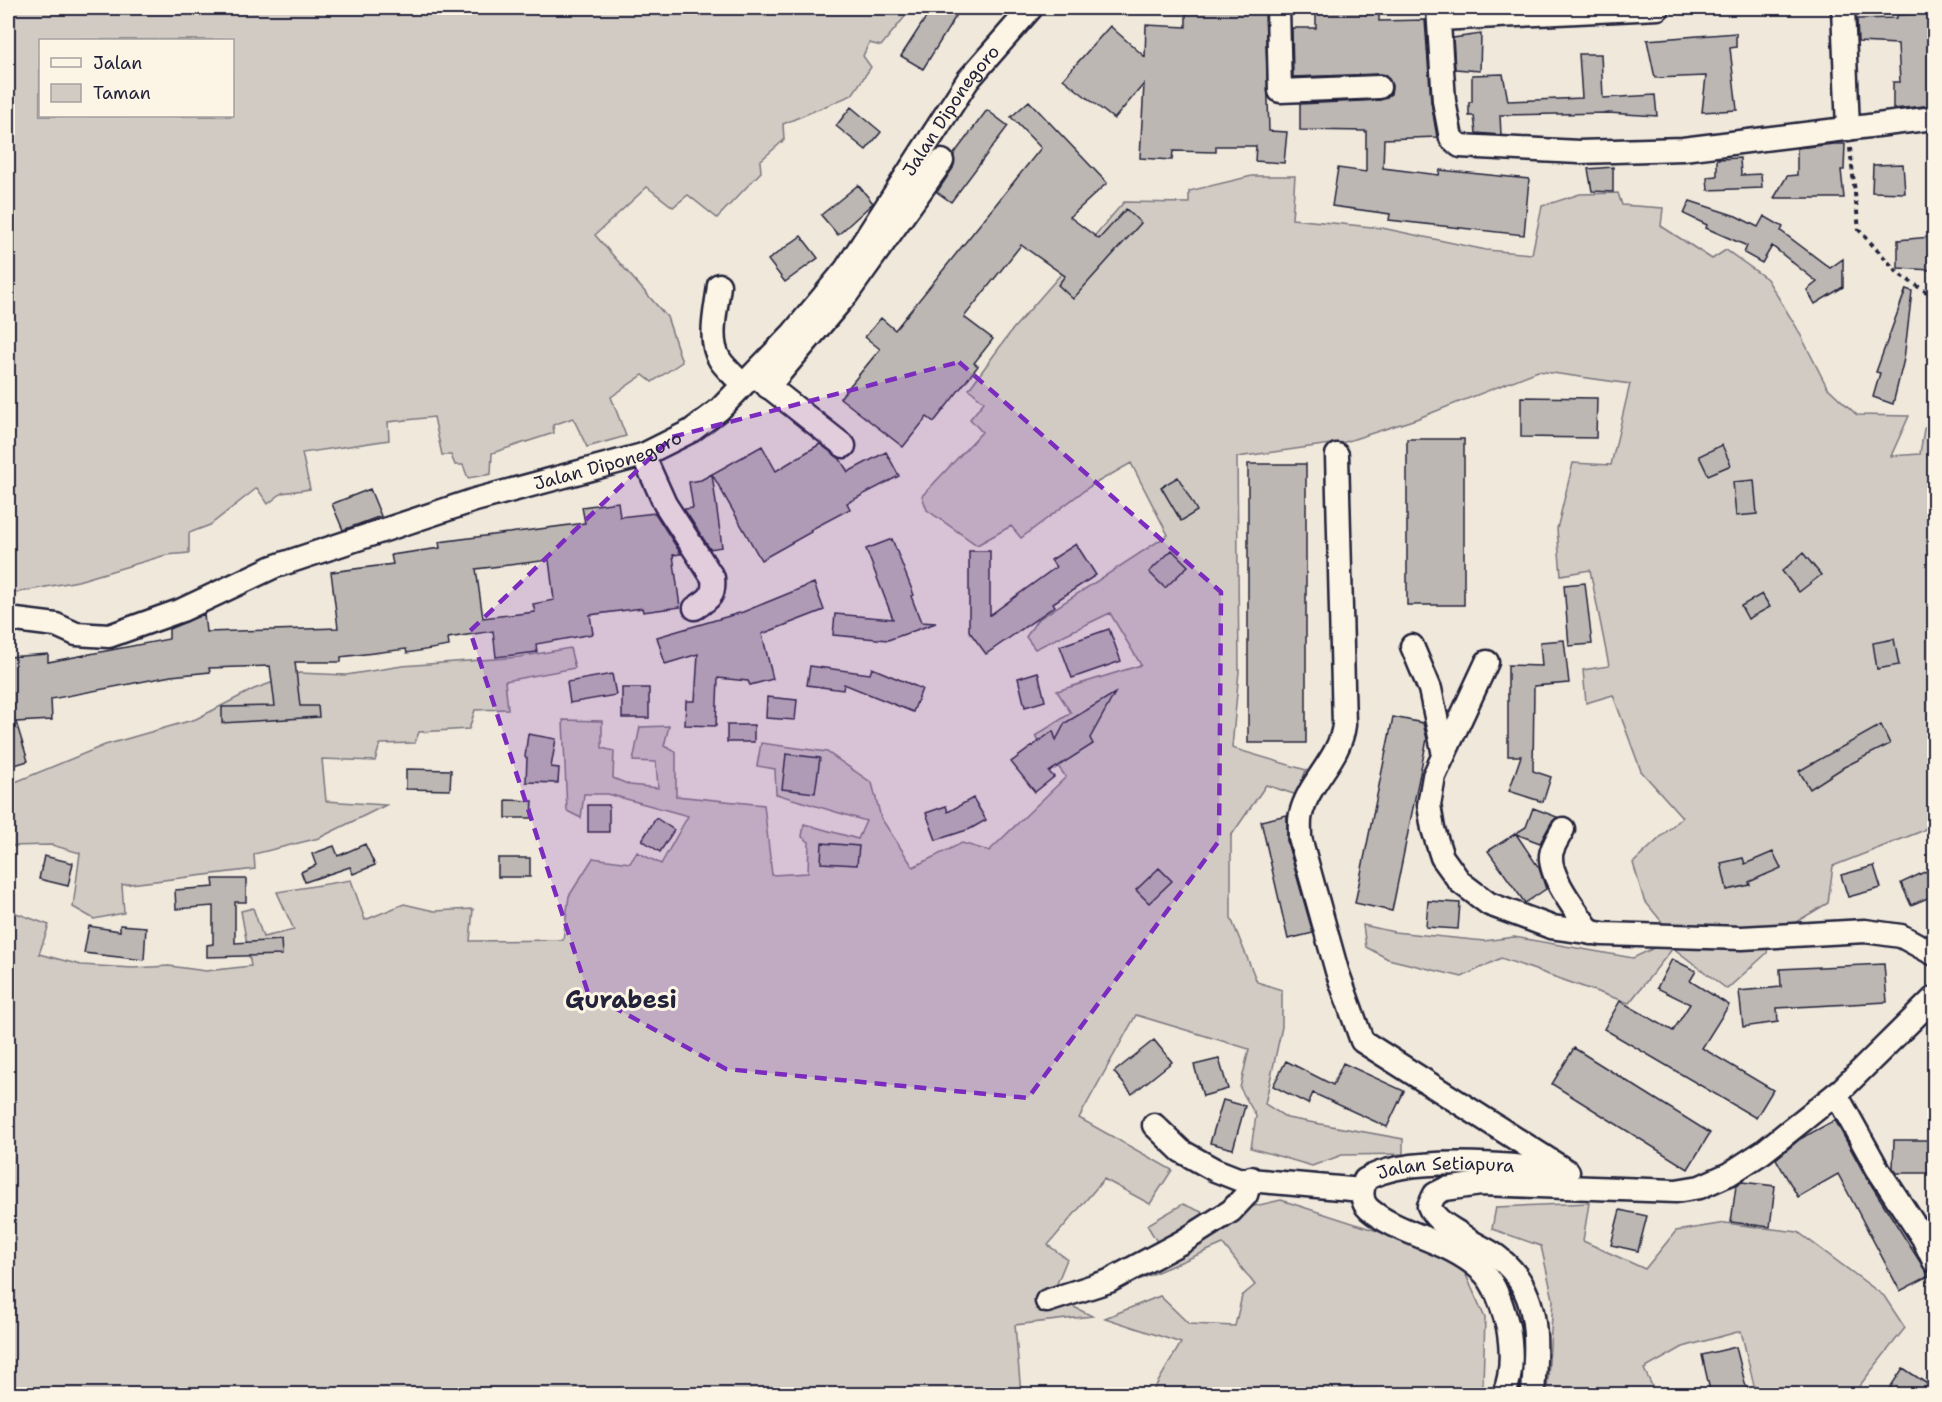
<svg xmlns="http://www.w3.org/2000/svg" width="1942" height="1402" viewBox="0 0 1942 1402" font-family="'Shantell Sans',sans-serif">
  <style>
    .green { fill: #d1cbc3; stroke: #7a767f; stroke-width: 1.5; fill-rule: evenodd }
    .building { fill: #bcb7b3; stroke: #22223b; stroke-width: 1.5; fill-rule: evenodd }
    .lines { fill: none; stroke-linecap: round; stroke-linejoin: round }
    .minor-casing { stroke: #22223b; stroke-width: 27 }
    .path { stroke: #22223b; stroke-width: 4; stroke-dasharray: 4.5 4.5; stroke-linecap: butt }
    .minor { stroke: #fcf5e5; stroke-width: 22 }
    .marked { fill: #7b2cbf; fill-opacity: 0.2; stroke: #7b2cbf; stroke-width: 4.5; stroke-dasharray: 12 8; stroke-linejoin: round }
    .labels { text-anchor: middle; stroke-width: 6; stroke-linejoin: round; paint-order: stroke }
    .street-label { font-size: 18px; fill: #22223b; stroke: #fcf5e5 }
    .district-label { font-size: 24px; font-weight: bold; fill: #22223b; stroke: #fcf5e5 }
  </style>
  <rect width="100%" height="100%" fill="#efe8db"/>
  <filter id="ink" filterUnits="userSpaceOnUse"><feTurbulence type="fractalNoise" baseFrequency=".0167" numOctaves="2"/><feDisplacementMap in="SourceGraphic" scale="12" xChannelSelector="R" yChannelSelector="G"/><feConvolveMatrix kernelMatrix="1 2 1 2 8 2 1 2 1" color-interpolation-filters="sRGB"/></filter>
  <g filter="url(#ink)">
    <path class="green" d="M8 8H912L881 46 869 43 863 56 871 67 852 95 783 124 784 140 760 161 761 172 717 218 688 195 673 207 647 187 595 235 667 317 682 362 652 382 643 375 611 397 626 436 587 447 573 418 553 425 554 433 492 453 491 474 468 478 463 465H455L451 455H442L434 417 388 422 389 440 302 453 310 489 282 493 268 504 257 488 210 525 189 533V553L166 555 78 581 8 594ZM40 40H232V116H40Z
      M1252 176H1295L1292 219 1382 228 1486 250 1532 254 1542 206 1580 194 1618 193 1622 205 1663 208 1661 226 1712 259 1726 250 1767 279 1797 328 1827 387 1857 415 1909 416 1891 456 1920 454 1924 429 1934 420V821L1922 831 1833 866 1828 903 1769 938 1767 953 1727 989 1673 948 1629 1003 1501 958 1462 977 1388 959 1366 947 1363 925 1394 932 1484 941 1514 937 1633 958 1675 938 1644 900 1633 863 1682 817 1641 771 1613 695 1586 703 1583 670 1609 666 1590 570 1561 575 1557 529 1573 463 1611 465 1630 384 1538 371 1416 419 1345 442 1237 457 1239 671 1232 748 1306 770 1297 795 1266 785 1231 836V918L1257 982 1282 990V1027L1265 1104 1287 1118 1403 1139V1154L1342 1155 1312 1166 1251 1148 1256 1116 1240 1088 1249 1049 1136 1015 1079 1118 1172 1170 1150 1204 1104 1179 1048 1245 1067 1259 1052 1296 1092 1316 1015 1325 1021 1394H8V910L49 925 39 954 81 965 133 968 169 966 206 971 251 966 241 911 253 908 263 937 294 930 277 892 351 880 365 920 404 904 434 911 473 909 470 941 563 940 569 896 593 858 630 863 637 852 661 864 688 816 608 794H584L581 818 567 811 563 720 602 721V748L614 751 613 778 630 785 658 788 656 762 633 761 640 727 669 726 664 746 676 752V796L764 805 772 875 808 873 809 842 802 837 804 824 858 839 866 821 776 794 775 769 757 766 761 743 827 752 872 783 881 818 913 867 962 843 989 851 1066 777 1035 736 1071 713 1057 691 1141 665 1110 613 1035 649 1026 637 1037 620 1168 535 1131 463 1089 487 1021 538 1011 526 977 545 927 510 922 496 982 432 970 419 984 402 969 389 1013 329 1124 202 1189 203V191Z
      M570 648 575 668 505 681 508 709 475 710 469 729 419 732 415 743 380 744 375 761 322 759 326 801 386 805 319 838 254 854 255 869 122 885 124 913 94 919 73 907 80 853 52 845 8 846V785L105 745 196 719 254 689 299 673 346 675 402 666 519 657Z
      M1281 1200 1458 1257 1485 1318 1483 1384 1478 1394H1151L1181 1343 1105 1318 1160 1296 1189 1324 1235 1326 1242 1296 1255 1285 1223 1244 1141 1279 1162 1250 1147 1225 1183 1204 1211 1216Z
      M1589 1203 1583 1241 1645 1269 1676 1231 1725 1223 1798 1232 1884 1296 1905 1328 1853 1394H1756L1741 1331 1683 1347 1644 1369 1656 1394H1547L1553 1299 1541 1246 1492 1229 1496 1207Z"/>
    <path class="building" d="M932 8H961L923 69 901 56Z
      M1186 8H1265L1269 131 1287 132 1284 163 1255 161 1256 146H1216V152L1173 151 1172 160 1140 158 1144 84 1114 119 1063 79 1110 26 1145 57 1146 25 1186 27Z
      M1316 8H1379V21L1425 20 1431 102 1437 137 1384 139 1383 168 1439 175 1440 170 1529 179 1524 235 1389 220 1390 214 1332 206 1338 168 1366 172V131L1300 130V104L1380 100 1391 94 1392 86 1386 75 1379 74 1293 77 1292 28H1316Z
      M1934 13 1935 105 1893 109V82H1900L1898 44 1858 42 1857 19 1897 18V15Z
      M1736 33V47L1730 48 1737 110 1702 112 1706 76 1655 78 1647 40Z
      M1481 34 1480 71 1455 69 1453 38Z
      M1579 54H1601L1603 98 1655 95 1657 116 1608 113 1500 115 1501 135 1476 133 1474 116H1469V102H1472V75L1503 74 1508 101 1582 98Z
      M1029 101 1107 183 1070 217 1099 239 1126 209 1141 223 1073 299 1058 285 1065 276 1021 245 964 317 993 339 974 363 978 366 934 422 927 417 903 447 840 398 880 349 865 337 881 318 895 330 1041 148 1011 117Z
      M851 107 881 132 866 150 836 126Z
      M987 110 1008 126 951 202 937 192 953 168 954 154Z
      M1834 144H1845L1844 170H1841L1844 198H1774L1787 176 1797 175V148Z
      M1740 158 1741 175 1761 174 1762 188 1708 190 1707 177 1717 176V159Z
      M1903 164 1905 193 1872 192 1873 165Z
      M1613 167V192L1592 191 1588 169Z
      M858 185 873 203 838 235 821 215Z
      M1690 201 1736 216 1758 227 1764 216 1783 227 1781 231 1830 268 1843 259V287L1815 304 1807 290 1817 282 1772 246 1762 263 1744 253 1747 246 1706 228 1707 225 1684 214Z
      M801 236 818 258 785 282 768 260Z
      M1930 237 1931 270 1898 268V240Z
      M1906 289 1912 291 1904 359 1893 404 1873 397 1880 373 1876 372Z
      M1521 397 1597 398 1596 438 1521 437Z
      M1407 439H1464V605H1407Z
      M820 444 840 459 848 472 886 452 899 476 847 503 850 509 810 530 811 532 761 560 712 474 762 446 776 471Z
      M1722 445 1731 465 1708 475 1699 456Z
      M1248 464H1306V743H1248Z
      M712 474 722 547 710 549 684 509 693 508 689 482 701 480Z
      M1178 477 1197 511 1181 521 1161 487Z
      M1754 480 1757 514 1736 516 1733 482Z
      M370 489 381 516 343 530 332 504Z
      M618 502 620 517 655 513 681 554 673 555 680 607 643 612 642 608 590 615 593 634 536 644 537 652 496 657 493 631 448 638 449 646 407 653 406 649 341 657V662H295L300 706H318L319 717 222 723V707L275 706 270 666 209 668 210 672 171 676 51 699 52 720 16 722 28 761 8 767V657L48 654V662L169 639V629L204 614 206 632 338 628 331 572 393 564 391 555 440 548 439 542 585 523 582 507ZM549 560 554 600 533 604 535 612 483 618 476 569Z
      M892 539 914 595 911 596 921 622 936 623 888 640 833 635 835 614 893 619 866 549Z
      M1076 544 1096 575 1053 603 1055 606 986 654 969 631V551H990V615L1056 567 1051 560Z
      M1172 550 1188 566 1165 588 1149 572Z
      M1803 553 1821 575 1799 592 1782 571Z
      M814 583 824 610 762 634 773 679 750 685 748 681 718 678 716 726 685 725 686 701H695L698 654 665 664 657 637 743 612Z
      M1585 583 1592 644 1569 646 1564 585Z
      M1762 594 1770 607 1748 619 1741 606Z
      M1109 629 1121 661 1072 678 1060 646Z
      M1894 639 1899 665 1877 669 1873 643Z
      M1564 640 1569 683 1534 686 1533 771 1551 777 1543 802 1509 791 1521 756H1508V665L1542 666 1540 642Z
      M810 666 870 674 872 668 922 689 913 712 844 684 843 690 807 685Z
      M1038 672 1045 701 1025 707 1018 678Z
      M612 674 616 695 570 703 567 682Z
      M622 688H649V718H622Z
      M1115 693 1090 738 1093 744 1049 772 1054 777 1035 792 1011 762 1053 731 1056 740 1065 723Z
      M767 697 797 700 795 720 766 718Z
      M1393 717 1423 723 1427 739 1392 911 1355 903Z
      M727 725H754V742H727Z
      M1881 725 1890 744 1844 767 1810 789 1799 771Z
      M528 734 556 739 551 767 559 768 558 783 526 782 527 758 525 757Z
      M786 754 820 758 815 793 782 789Z
      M406 769 451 770 450 790 406 789Z
      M973 798 986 820 970 829 936 840 926 813 946 806 948 812Z
      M506 800 533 801 532 818H506Z
      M588 805H609V832H588Z
      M1533 808 1557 817 1551 823 1540 843 1516 834 1539 868 1546 889 1525 903 1488 851 1526 827Z
      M1287 815V842L1313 933 1288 939 1261 821Z
      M656 818 674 830 660 852 642 840Z
      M822 843 859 846 857 865 821 863Z
      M365 844 375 865 353 874 350 867 305 882 301 872 316 865 312 854 334 846 338 856Z
      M1773 852 1781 868 1749 882 1750 885 1727 890 1721 863 1743 858 1745 864Z
      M44 856 73 863 68 886 39 879Z
      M498 858H530V877H498Z
      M1874 866 1881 888 1848 897 1841 875Z
      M1935 867V895L1911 905 1901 883Z
      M1159 868 1172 881 1149 903 1136 890Z
      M213 879H246V902H235V943L281 940 282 955 207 957V945L213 944V906L176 909 175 890 214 887Z
      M1428 901 1460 903 1458 929 1426 927Z
      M120 925 146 927 144 960 84 953 89 926 120 931Z
      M1672 959 1696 971 1690 981 1729 1005 1702 1048 1773 1090 1756 1118 1604 1029 1620 1001 1673 1031 1690 1004 1657 988Z
      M1884 964 1887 1002 1777 1008 1778 1022 1743 1027 1739 991 1781 987 1780 969Z
      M1154 1040 1172 1062 1132 1094 1114 1072Z
      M1574 1048 1710 1133 1688 1169 1552 1084Z
      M1219 1059 1228 1089 1203 1096 1194 1065Z
      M1286 1061 1333 1085 1343 1063 1404 1091 1387 1127 1313 1093 1308 1104 1273 1086Z
      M1223 1100 1245 1106 1233 1149 1210 1143Z
      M1835 1120 1865 1175 1929 1276 1900 1291 1838 1174 1798 1197 1776 1159 1800 1139Z
      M1894 1140H1935V1173H1897L1893 1168Z
      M1742 1182 1775 1186 1770 1227 1731 1222 1736 1186Z
      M1620 1210 1647 1216 1638 1251 1611 1245Z
      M1736 1347 1748 1395H1711L1702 1355Z
      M1903 1368 1935 1389V1395H1885Z"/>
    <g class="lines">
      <g class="minor-casing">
        <g id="minor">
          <path d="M1278 8 1280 91 1379 87"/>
          <path d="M1438 8 1444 101 1451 138 1460 146 1579 152 1683 149 1934 118"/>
          <path d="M1843 8 1848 129"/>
          <path d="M1439 19 1658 8"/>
          <path d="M719 285C717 307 707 340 720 360 726 369 735 376 742 384"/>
          <path d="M758 378 844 446"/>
          <path d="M768 387 847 294 942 161"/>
          <path d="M643 455 665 504 713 578C715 596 709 599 695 608"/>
          <path d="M1337 455 1344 725C1340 759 1309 781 1301 814 1299 821 1300 830 1300 838L1337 971 1362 1041 1568 1172"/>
          <path id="s1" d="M8 619 56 625 76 634 109 636 182 610 273 567 475 500 643 455 691 431 720 409 793 333 846 269 968 80 1031 8"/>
          <path d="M1412 646 1430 689 1444 755"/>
          <path d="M1487 662 1434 776 1429 805 1433 829 1442 857 1460 882 1489 904 1551 927 1603 934 1742 938 1865 931 1901 936 1934 954"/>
          <path d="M1563 829C1559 837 1552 846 1551 855 1549 878 1579 914 1591 933"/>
          <path d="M1836 1094 1877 1168 1923 1238 1934 1261"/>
          <path d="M1154 1125 1181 1151 1215 1170 1238 1179 1362 1190"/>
          <path d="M1047 1301 1109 1281 1182 1242 1231 1211 1246 1195 1251 1178"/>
          <path id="s2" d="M1504 1394C1513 1373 1512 1350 1508 1327 1503 1309 1496 1283 1481 1270 1447 1239 1399 1235 1369 1209 1360 1201 1362 1190 1365 1180 1406 1154 1513 1165 1562 1171"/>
          <path d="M1533 1394C1536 1344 1543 1293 1499 1258 1488 1249 1474 1245 1463 1236 1450 1227 1435 1221 1429 1206L1435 1194 1445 1189 1481 1184 1676 1191 1700 1187 1729 1174 1763 1152 1842 1089 1934 998"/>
        </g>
      </g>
      <path class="path" d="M1850 148 1859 230 1899 274 1934 297"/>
      <use href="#minor" class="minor"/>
    </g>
  </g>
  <path class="marked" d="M959 362 1221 592 1219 841 1028 1098 726 1069 588 993 470 631 672 437Z"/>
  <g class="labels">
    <g class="street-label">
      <text dy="6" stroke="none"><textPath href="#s1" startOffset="1137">Jalan Diponegoro</textPath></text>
      <text dy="6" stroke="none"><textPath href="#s1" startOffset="633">Jalan Diponegoro</textPath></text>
      <text dy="6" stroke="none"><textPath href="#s2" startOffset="374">Jalan Setiapura</textPath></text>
    </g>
    <g class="district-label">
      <text x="621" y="1008">Gurabesi</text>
    </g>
  </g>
  <rect width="1942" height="1402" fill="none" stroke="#fcf5e5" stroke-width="30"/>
  <rect x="15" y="15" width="1912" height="1372" fill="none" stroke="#22223b" stroke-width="2" filter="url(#ink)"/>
  <rect x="39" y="39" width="195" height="78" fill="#fcf5e5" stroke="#a5a1a1" stroke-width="1.5"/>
  <rect x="51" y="58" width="30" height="9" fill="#fcf5e5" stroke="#a5a1a1" stroke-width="1.5"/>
  <text x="93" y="69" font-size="18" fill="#22223b">Jalan</text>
  <rect x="51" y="84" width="30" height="18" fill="#d1cbc3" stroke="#a5a1a1" stroke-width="1.5"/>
  <text x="93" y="99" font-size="18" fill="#22223b">Taman</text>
</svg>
